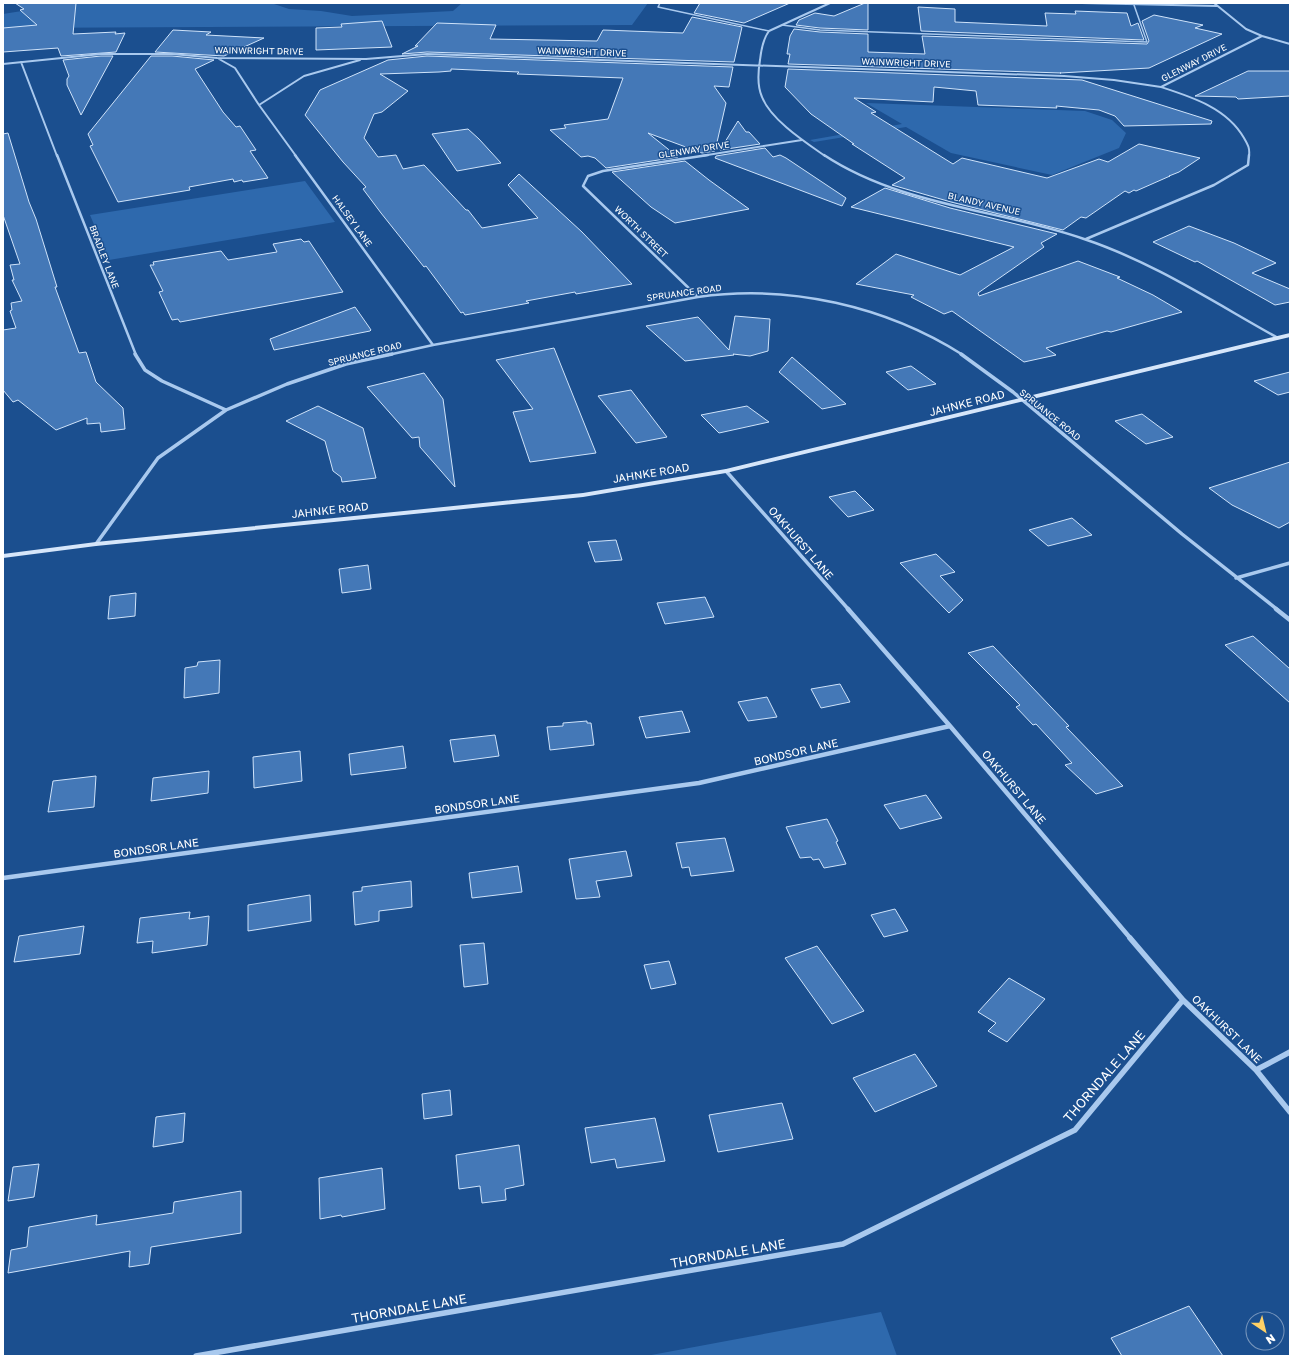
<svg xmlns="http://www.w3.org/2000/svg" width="1293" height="1359" viewBox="0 0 1293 1359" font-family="'Golos Text',sans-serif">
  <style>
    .green { fill: #2e69ad }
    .building { fill: #4478b7; stroke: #cfe3fa }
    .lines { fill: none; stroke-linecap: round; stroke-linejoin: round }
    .service { stroke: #a9c9ee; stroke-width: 1.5 }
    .minor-far4 { stroke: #a9c9ee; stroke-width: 2 }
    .minor-far3 { stroke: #a9c9ee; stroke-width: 2.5 }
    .minor-far2 { stroke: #a9c9ee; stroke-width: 3.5 }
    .minor-far1 { stroke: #a9c9ee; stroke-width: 4.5 }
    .minor { stroke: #a9c9ee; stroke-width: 5.5 }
    .secondary { fill: #d6e6fa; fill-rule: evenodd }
    .labels { text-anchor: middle; stroke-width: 3; stroke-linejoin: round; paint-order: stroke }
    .far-street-label { font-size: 9px; fill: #fff; stroke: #1b4f8f }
    .street-label { font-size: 11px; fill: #fff; stroke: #1b4f8f }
    .near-street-label { font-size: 13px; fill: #fff; stroke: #1b4f8f }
  </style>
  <rect width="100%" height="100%" fill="#1b4f8f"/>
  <path class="green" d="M72 3H271L289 9 321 11 352 16 453 11 462 3H648L632 25 3 28V14Z
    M866 103 1085 111 1112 120 1126 133 1119 148 1052 175 951 153 906 127 814 142 810 140 902 124Z
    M305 181 335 222 109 260 90 215Z
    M881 1312 897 1356H646Z"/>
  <path class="building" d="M15 3H76L73 34 116 32 115 34 125 33 116 52 61 56 58 48 3 52V28L37 25 20 10 24 9Z
    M700 3H790L744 23 694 13Z
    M865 3H868V30L820 28 796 25 799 20 815 13 834 16Z
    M918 7 955 9V22L1047 26 1045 13 1076 14 1075 11 1127 13 1131 26 1138 23 1144 40 921 31Z
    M1154 15 1203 25 1195 28 1222 34 1149 68 1060 73H1061L788 64 790 54H787L790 36 794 29 820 32 868 34V52L925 54 922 36 1147 44 1149 41 1142 21Z
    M692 17 742 27 734 62 427 52 402 54 418 46H415L437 23 496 25 490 39 597 41 603 30 683 33Z
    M382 21 392 47 316 50V28L342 27 341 24Z
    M173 30 211 32 206 35 264 38 224 56 155 52Z
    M101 56H113L81 115 67 85V79L69 76 63 60Z
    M151 56H172L214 60 195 69 223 112 236 127 240 126 256 150 250 151 268 178 243 182 242 180 234 182 233 179 189 187 190 190 118 202 90 146 93 145 88 134Z
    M427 56 733 67 729 87 714 86 726 103 715 151 702 153 648 133 678 157 606 168 595 158 588 156 581 157 550 130 566 128 564 125 608 119 623 78 517 74 519 72 451 69V71L439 72 380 74 408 91 382 112 374 114 364 138 378 157 396 155 403 169 424 165 466 210H468L482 228 538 218 508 185 519 174 582 232 632 284 576 294 575 292 526 301 529 303 465 315 463 312 461 313 426 266 424 267 381 213 363 189 366 187 343 162 305 115 320 90 388 60Z
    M788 69 1082 80 1212 121 1211 124 1124 126 1115 116 1099 110 1056 106 1057 108 978 105 976 91 934 87 933 102 854 98 876 112 871 113 953 164 962 158 1047 178 1099 159 1108 162 1139 144 1200 158 1179 172 1169 176H1170L1136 191 1134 190 1129 193 1125 191 1086 218 1081 217 1063 230 951 202 892 185 905 178 852 144H854L811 114 785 87Z
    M1248 71H1290V96L1238 99 1236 97 1195 96Z
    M738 121 746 132H749L760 144 720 150Z
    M468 129 479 139 501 163 457 171 432 134Z
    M8 133 29 202 36 219 57 287H55L79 353 86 352 96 382 123 408 125 429 101 432 100 423 87 424V418L56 430 18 400 13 402 3 390V330L16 328 10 311 12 310 11 303 22 301 12 280H14L10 265 20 264 3 215V134Z
    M765 148 773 157 780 155 786 158 846 198 842 206 715 158 716 156Z
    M685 161 709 180 749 209 675 223 651 207 612 172Z
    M885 188 950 208 1057 234 1041 243 1044 247 978 293 979 296 1078 261 1120 277 1117 278 1153 295 1182 312 1111 332 1107 331 1046 348 1056 355 1024 362 952 311 944 314 911 297 914 295 856 284 896 254 960 275 1014 247 851 207Z
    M1189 226 1234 243 1276 263 1252 273 1290 289V302L1275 305 1197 261 1195 262 1153 242Z
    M301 239 304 242 309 241 343 292 180 322 178 319 172 320 159 292 163 291 150 265H154L153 262 221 251 228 260 277 252 273 244Z
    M355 307 369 327 371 330 370 331 274 350 270 339Z
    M735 316 770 319 768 351 750 356 733 354 734 355 685 361 646 326 698 317 729 350Z
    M554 348 596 453 530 462 513 412 533 409 496 360Z
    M792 357 846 404 822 409 779 372Z
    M911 366 936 384 908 390 886 372Z
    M1290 372V392L1278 395 1254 381Z
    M424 373 443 399 455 487 420 447 419 437 412 438 367 387Z
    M631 390 667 437 636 443 598 396Z
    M318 406 363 428 376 478 342 482 341 477 333 471 325 441 286 421Z
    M747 406 769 422 719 433 701 415Z
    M1142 414 1173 437 1146 444 1115 421Z
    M1290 462V522L1279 528 1232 505 1209 488Z
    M855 491 874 510 848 517 829 497Z
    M1072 518 1092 535 1048 546 1029 530Z
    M616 540 622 560 595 562 588 542Z
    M936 554 955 572 940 576 963 600 949 613 900 563Z
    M368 565 371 589 342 593 339 569Z
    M136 593 135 616 108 619 110 596Z
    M705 597 714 617 665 624 657 603Z
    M1253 636 1290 669V703L1225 645Z
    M993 646 1069 726 1066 727 1123 786 1096 794 1065 765 1072 763 1036 724 1033 725 1016 707 1020 705 968 653Z
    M220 660 219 693 184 698 185 668 197 666 198 662Z
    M840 684 850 702 821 708 811 689Z
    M767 697 777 717 748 721 738 702Z
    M682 711 690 732 646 738 639 717Z
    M587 721V723H591L594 745 550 750 547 727 563 726V723Z
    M495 735 499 756 454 762 450 740Z
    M403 746 406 768 351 775 349 754Z
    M300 751 302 781 254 788 253 757Z
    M209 771 208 793 151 801 153 778Z
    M96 776 94 807 48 812 53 781Z
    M926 795 942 818 900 829 884 805Z
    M827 819 838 841 836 842 846 864 824 868 819 859 813 860 811 857 800 858 786 827Z
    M725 838 734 871 691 876 689 867 682 868 676 843Z
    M626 851 632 876 596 881 600 897 576 899 569 859Z
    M518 866 522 892 472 898 469 873Z
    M411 881 412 907 379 911V921L355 925 353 892 362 891V887Z
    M310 895 311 921 248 931V905Z
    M895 909 908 931 884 937 871 915Z
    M190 912 189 919 209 916 207 945 152 953 153 941 137 943 140 918Z
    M84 926 80 954 14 962 19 936Z
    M484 943 488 984 464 987 460 945Z
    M817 946 864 1011 832 1024 785 958Z
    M669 961 676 984 651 989 644 965Z
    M1009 978 1045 999 1007 1042 988 1031 996 1023 978 1012Z
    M915 1054 937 1086 875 1112 853 1078Z
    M450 1090 452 1115 424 1119 422 1094Z
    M782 1103 793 1139 718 1152 709 1115Z
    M185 1113 183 1142 153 1147 156 1117Z
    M655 1118 665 1161 617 1168 615 1159 591 1163 585 1128Z
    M519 1145 524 1185 505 1189 506 1200 482 1203 480 1186 459 1189 456 1155Z
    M39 1164 34 1197 8 1201 13 1167Z
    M382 1168 385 1209 342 1217 341 1215 320 1219 319 1178Z
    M241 1191V1233L151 1247 149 1264 129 1267 130 1251 8 1273 11 1250 27 1247 29 1227 97 1215 96 1225 173 1213 174 1202Z
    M1189 1306 1223 1356H1122L1111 1338Z"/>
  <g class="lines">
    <path class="service" d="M660 3 658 7 769 31
      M782 25 820 30 1147 42 1134 5"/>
    <path class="minor-far4" d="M1082 3 1217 6
      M1214 3 1246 29 1262 36 1161 87C1192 97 1227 108 1244 138 1248 145 1250 148 1249 156
      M1262 36 1290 44
      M219 59 235 68 259 105
      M21 62 57 156
      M3 64 101 54H172L217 58 366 59 427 54 1064 76 1114 80 1161 87
      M296 156 259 105 304 76 360 60
      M701 156 802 140
      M825 156C805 142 771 120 762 97 757 86 758 72 760 60 761 51 763 39 769 31L830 3"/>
    <path class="minor-far3" d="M57 155 136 355
      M295 155 433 345
      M824 155C901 206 998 209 1084 239 1153 262 1215 303 1278 338
      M1086 239 1214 185 1248 165 1249 155
      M698 297 583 186 588 176 603 171 708 155
      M388 355 433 345 698 297C789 284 886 306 963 355"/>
    <path class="minor-far2" d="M135 354 145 370 162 381 226 410
      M961 354 1013 392 1182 534 1278 610
      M726 471 849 610
      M96 544 158 458 226 410 287 384 346 364 392 354
      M1236 578 1290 563"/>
    <path class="minor-far1" d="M848 609 950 726 1131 939
      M1276 609 1290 620
      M3 878 699 783 950 726"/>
    <path class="minor" d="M1130 938 1183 1000 1256 1070 1290 1112
      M1256 1070 1290 1052
      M196 1356 843 1244 1075 1130 1183 1000"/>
    <path class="secondary" d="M1290 333V337L726 473 583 497 96 546 3 558V554L96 542 583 493 726 469Z"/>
  </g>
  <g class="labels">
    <g class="far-street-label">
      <text transform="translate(259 51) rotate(1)" y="3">WAINWRIGHT DRIVE</text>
      <text transform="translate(582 52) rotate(2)" y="3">WAINWRIGHT DRIVE</text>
      <text transform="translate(906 63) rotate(2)" y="3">WAINWRIGHT DRIVE</text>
      <text transform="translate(1194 63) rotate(-27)" y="3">GLENWAY DRIVE</text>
      <text transform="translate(694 150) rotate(-9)" y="3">GLENWAY DRIVE</text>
      <text transform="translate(984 204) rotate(13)" y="3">BLANDY AVENUE</text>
      <text transform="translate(352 221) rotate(54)" y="3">HALSEY LANE</text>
      <text transform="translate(641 232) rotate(44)" y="3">WORTH STREET</text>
      <text transform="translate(104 257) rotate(69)" y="3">BRADLEY LANE</text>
      <text transform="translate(684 293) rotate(-8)" y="3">SPRUANCE ROAD</text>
      <text transform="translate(365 354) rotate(-14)" y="3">SPRUANCE ROAD</text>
      <text transform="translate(1050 415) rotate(39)" y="3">SPRUANCE ROAD</text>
    </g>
    <g class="street-label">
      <text transform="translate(967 403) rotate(-14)" y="4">JAHNKE ROAD</text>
      <text transform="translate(651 473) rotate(-9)" y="4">JAHNKE ROAD</text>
      <text transform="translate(330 510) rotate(-6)" y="4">JAHNKE ROAD</text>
      <text transform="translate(801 543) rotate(49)" y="4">OAKHURST LANE</text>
      <text transform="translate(796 752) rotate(-13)" y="4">BONDSOR LANE</text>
      <text transform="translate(1014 787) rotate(50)" y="4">OAKHURST LANE</text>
      <text transform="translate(477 804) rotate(-8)" y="4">BONDSOR LANE</text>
      <text transform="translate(156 848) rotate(-8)" y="4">BONDSOR LANE</text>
      <text transform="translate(1227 1029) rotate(44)" y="4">OAKHURST LANE</text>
    </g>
    <g class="near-street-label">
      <text transform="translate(1104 1076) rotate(-49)" y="5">THORNDALE LANE</text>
      <text transform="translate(728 1253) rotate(-10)" y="5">THORNDALE LANE</text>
      <text transform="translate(409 1308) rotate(-10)" y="5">THORNDALE LANE</text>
    </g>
  </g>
  <rect width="1293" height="1359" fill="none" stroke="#ffffff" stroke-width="8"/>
  <g transform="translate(1265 1331) rotate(145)"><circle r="19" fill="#1b4f8f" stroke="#7695bc"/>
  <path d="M0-3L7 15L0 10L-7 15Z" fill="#ffd166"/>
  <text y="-6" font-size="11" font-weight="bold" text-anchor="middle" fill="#ffffff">N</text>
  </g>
</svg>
